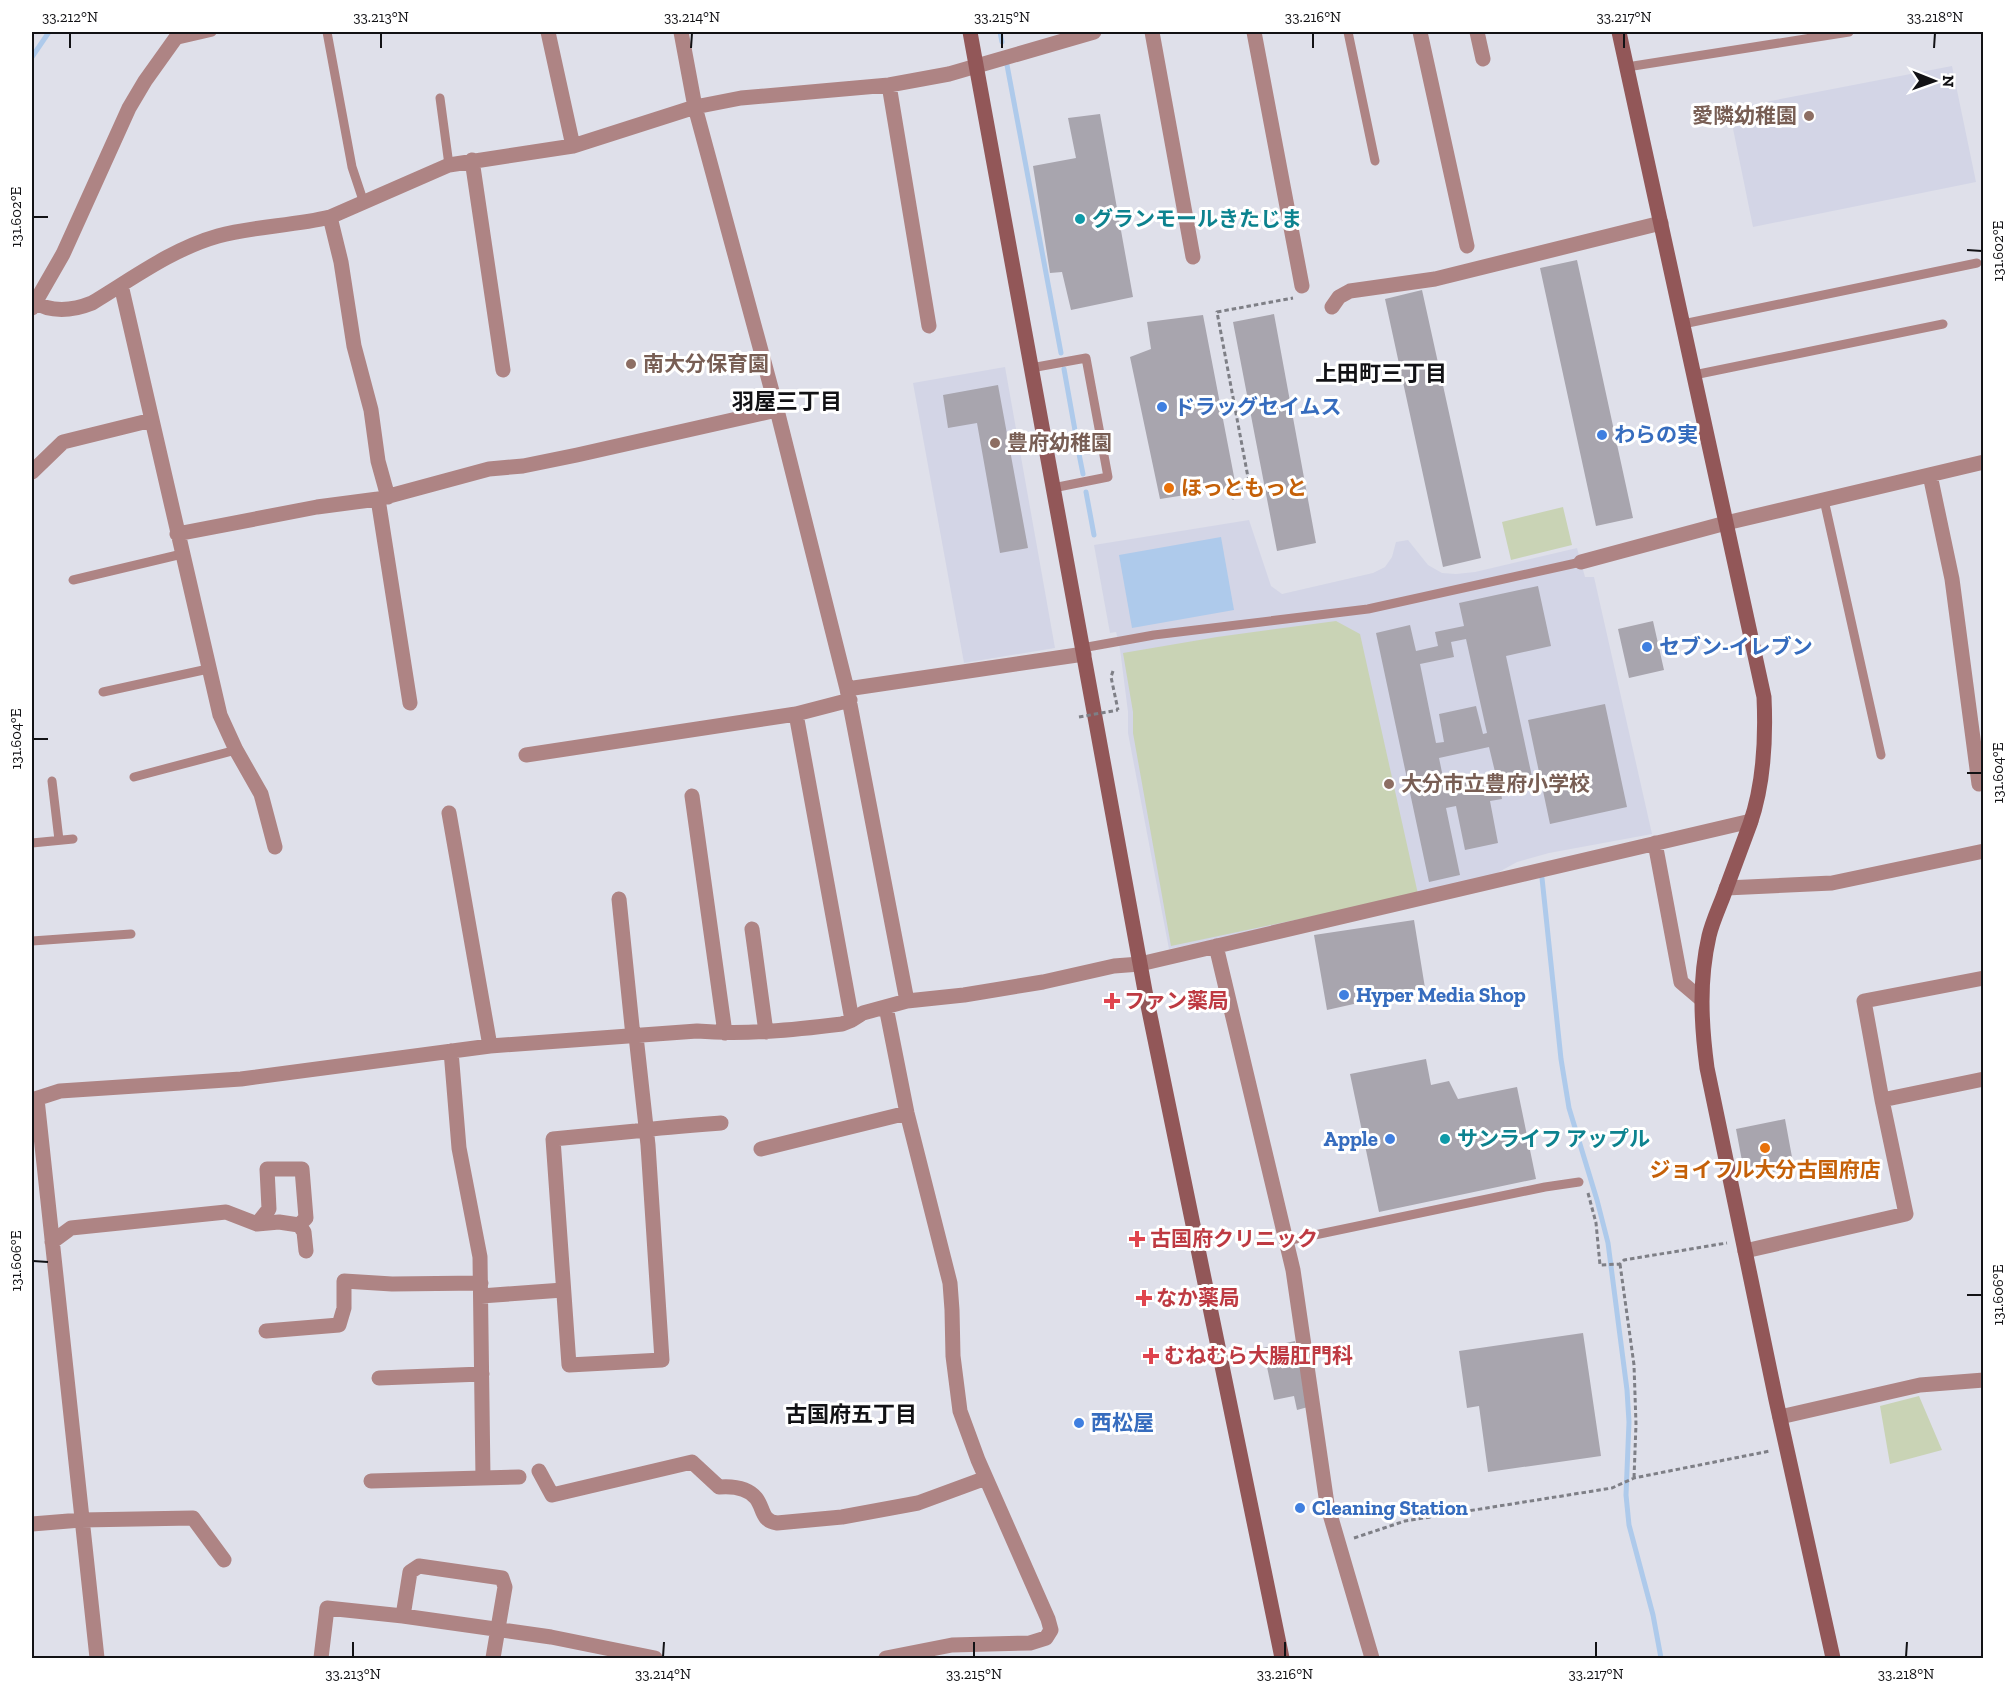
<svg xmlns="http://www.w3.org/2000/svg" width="2015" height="1690" viewBox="0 0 2015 1690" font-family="'Zilla Slab','Noto Sans JP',serif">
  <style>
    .built { fill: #d3d5e6 }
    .green { fill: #c9d3b5 }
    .water { fill: #aecaeb }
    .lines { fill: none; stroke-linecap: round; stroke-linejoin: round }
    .stream { stroke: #aecaeb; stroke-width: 5 }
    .building { fill: #a8a5ae; fill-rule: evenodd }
    .path { stroke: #7e7f86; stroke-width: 3; stroke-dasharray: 4.5 3; stroke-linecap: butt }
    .lane { stroke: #ae8484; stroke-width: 9 }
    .street { stroke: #ae8484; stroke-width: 15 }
    .secondary { stroke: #925758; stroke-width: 15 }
    .path-bridge { stroke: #7e7f86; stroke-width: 3; stroke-dasharray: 4.5 3; stroke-linecap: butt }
    .ticks { fill: none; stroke: #121215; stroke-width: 2 }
    .education-dot { fill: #8d6e63; stroke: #fff; stroke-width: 2 }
    .culture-dot { fill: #0f9aa8; stroke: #fff; stroke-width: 2 }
    .shop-dot { fill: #3f7fe0; stroke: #fff; stroke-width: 2 }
    .food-dot { fill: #e8710a; stroke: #fff; stroke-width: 2 }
    .health-dot { fill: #e0444e; stroke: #fff; stroke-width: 2 }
    .labels { text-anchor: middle; stroke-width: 6; stroke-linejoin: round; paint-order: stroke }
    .education-label { font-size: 21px; font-weight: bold; fill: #785e54; stroke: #fff; text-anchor: start }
    .culture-label { font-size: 21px; font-weight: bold; fill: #0d838f; stroke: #fff; text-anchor: start }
    .shop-label { font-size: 21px; font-weight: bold; fill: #366cbe; stroke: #fff; text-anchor: start }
    .food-label { font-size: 21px; font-weight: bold; fill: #c56008; stroke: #fff; text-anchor: start }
    .health-label { font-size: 21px; font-weight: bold; fill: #be3a42; stroke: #fff; text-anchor: start }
    .neighbourhood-label { font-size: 22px; font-weight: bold; fill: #121215; stroke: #fff }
    .neatline { fill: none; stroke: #121215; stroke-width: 2 }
    .ticks-label { font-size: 15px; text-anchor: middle; fill: #121215 }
  </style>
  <rect width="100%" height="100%" fill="#dfe0ea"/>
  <path class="built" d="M1952 66 1976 182 1753 227 1729 109Z
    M1005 367 1055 648 964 663 913 383Z
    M1249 520 1271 586 1282 594 1373 573 1385 567 1392 557 1396 542 1408 540 1428 565 1442 573 1456 574 1475 572 1577 548 1585 577H1594L1652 834 1549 853 1517 862 1479 883 1465 888 1169 949 1128 733V712L1120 649 1116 632 1110 633 1094 545Z"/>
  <path class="green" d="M1563 507 1572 545 1511 560 1502 522Z
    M1336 621 1360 634 1418 894 1171 946 1133 733V712L1123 653 1217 637Z
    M1919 1396 1942 1450 1890 1464 1880 1406Z"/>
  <path class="water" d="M1221 537 1234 610 1132 628 1119 555Z"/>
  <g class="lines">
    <path class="stream" d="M1000 32 1002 42
      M32 57 49 32
      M1007 65 1061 353
      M1064 369 1076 436
      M1079 454 1083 474
      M1086 492 1094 535
      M1542 878 1561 1059 1569 1108 1597 1200 1608 1243 1627 1390 1629 1422 1626 1495 1629 1525 1653 1615 1661 1658"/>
  </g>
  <path class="building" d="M1100 114 1133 297 1071 310 1062 272 1050 273 1033 166 1076 158 1068 118Z
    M1577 260 1633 518 1596 526 1540 268Z
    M1422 290 1481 558 1443 567 1385 299Z
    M1274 314 1316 543 1277 551 1233 322Z
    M1203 315 1236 487 1160 499 1130 357 1151 349 1147 322Z
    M998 385 1028 548 1000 553 977 423 948 428 943 395Z
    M1538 586 1551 646 1506 656 1534 786 1501 793 1502 799 1490 801 1498 843 1465 850 1456 806 1446 808 1460 875 1429 882 1376 633 1410 625 1416 651 1438 646 1435 632 1464 626 1459 603ZM1466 639 1487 733 1483 734 1476 706 1439 714 1444 742 1436 743 1420 664 1454 657 1451 642ZM1489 747 1496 776 1445 787 1439 758Z
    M1653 621 1664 670 1629 678 1618 629Z
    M1605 704 1627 807 1550 824 1528 720Z
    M1414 920 1425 988 1327 1010 1314 935Z
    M1426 1059 1431 1085 1449 1081 1458 1099 1517 1087 1536 1179 1379 1212 1350 1074Z
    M1785 1119 1794 1168 1745 1177 1736 1129Z
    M1583 1333 1601 1456 1488 1472 1479 1406 1467 1408 1459 1351Z
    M1295 1341 1308 1407 1297 1410 1294 1396 1274 1400 1263 1348Z"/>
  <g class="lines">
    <path class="path" d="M1232 499 1237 490 1250 488 1217 312 1293 298
      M1113 671 1111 677 1118 710
      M1588 1193 1596 1223 1600 1265 1620 1264 1624 1260 1727 1243
      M1620 1264 1634 1365 1636 1424 1634 1478
      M1354 1538 1405 1521 1612 1488 1634 1478 1770 1451"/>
    <path class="lane" d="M327 32 352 167 364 203
      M1348 32 1375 161
      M173 41 212 32
      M1627 67 1849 32
      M440 98 449 165
      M1683 324 1977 263
      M1031 368 1086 358 1108 477 1053 488
      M1694 375 1943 324
      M1824 500 1881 755
      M73 580 182 554
      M1082 648 1154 635 1368 609 1581 562
      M103 692 208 669
      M134 777 236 750
      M52 781 59 840
      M32 843 73 839
      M32 941 131 934
      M1286 1241 1545 1187 1579 1182"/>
    <path class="street" d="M548 32 573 146
      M681 32 695 107 777 410 847 689 907 1001
      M1152 32 1193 257
      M1254 32 1302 286
      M1420 32 1467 246
      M1477 32 1483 59
      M889 85 929 326
      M472 160 503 370
      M330 217 341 262 354 346 371 410 378 461 388 497
      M32 301C51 313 72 311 92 303 132 279 172 249 218 236 254 226 293 226 330 217L449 165 573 146 695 107 741 98 889 85 949 74 1094 32
      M1332 307 1339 297 1350 291 1435 279 1661 223
      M32 308 63 254 129 108 145 81 180 32
      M152 420 220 715 236 750 261 794 275 847
      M32 472 63 442 152 420 121 285
      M1930 475 1952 579 1979 784
      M378 499 410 703
      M177 534 317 507 378 499 489 469 523 466 577 455 777 410
      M1581 562 1726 523 1984 462
      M847 689 1084 654
      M796 714 852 1020
      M526 755 796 714 850 700
      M692 796 725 1033
      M449 813 490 1046
      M1655 843 1681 982 1701 999
      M1726 888 1832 883 1984 851
      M619 899 633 1036
      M752 929 766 1032
      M1216 946 1293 1270 1327 1504 1372 1658
      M636 1036 648 1145 662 1360 569 1365 553 1139 636 1131C664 1127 693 1125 721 1123
      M451 1051 459 1148 480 1257 483 1478
      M37 1099 97 1658
      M32 1100 60 1091 241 1079 490 1046 697 1031C745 1035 793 1030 842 1024L852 1020 863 1013 907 1001 964 995 1043 982 1114 966 1140 964 1751 821
      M1882 1100 1864 1001 1984 978
      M761 1149 907 1113
      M299 1225 304 1232 306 1251
      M52 1242 71 1228 226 1212 257 1224 279 1222 299 1225 306 1218 302 1169H267L269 1209 257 1224
      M1745 1251 1906 1214 1882 1100 1984 1079
      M481 1296 563 1290
      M266 1331 339 1325 344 1308V1281L392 1284 481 1283
      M379 1378 482 1374
      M1780 1417 1920 1385 1984 1380
      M539 1471 552 1495 692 1462 719 1487C732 1486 747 1487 756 1498 764 1508 761 1521 777 1523L842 1517 918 1503 986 1478
      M371 1481 519 1477
      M32 1524 81 1520 193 1518 224 1560
      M403 1616 410 1572 419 1566 502 1578 505 1587 493 1658
      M321 1658 327 1608 403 1616 551 1637 655 1658
      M886 1658 952 1645 1030 1643 1046 1638 1051 1630 1048 1619 978 1460 960 1411 953 1356 952 1310 950 1283 907 1113 886 1007"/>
    <path class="secondary" d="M970 32 1145 991 1282 1658
      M1619 32 1764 697C1766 740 1764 784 1750 824 1741 848 1732 873 1723 897 1718 910 1712 923 1709 936 1699 980 1701 1023 1707 1068L1776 1400 1833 1658"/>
    <path class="path-bridge" d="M1079 717 1118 710"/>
  </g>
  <path class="ticks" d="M70 48V33M381 48V33M691 48 692 33M1002 48V33M1313 48V33M1624 48V33M1934 48 1935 33M33 217H48M1967 250 1982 251M33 739H48M1967 773H1982M33 1261 48 1262M1967 1295H1982M353 1657V1642M663 1657 664 1642M974 1657V1642M1285 1657V1642M1596 1657V1642M1906 1657 1907 1642"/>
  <g class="education-dot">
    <circle cx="1809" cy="116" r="6"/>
    <circle cx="631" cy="364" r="6"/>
    <circle cx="995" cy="443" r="6"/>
    <circle cx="1389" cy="784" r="6"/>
  </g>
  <g class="culture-dot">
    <circle cx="1080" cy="219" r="6"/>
    <circle cx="1445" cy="1139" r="6"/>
  </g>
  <g class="shop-dot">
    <circle cx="1162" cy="407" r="6"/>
    <circle cx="1602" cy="435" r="6"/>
    <circle cx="1647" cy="647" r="6"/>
    <circle cx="1344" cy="995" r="6"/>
    <circle cx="1390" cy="1139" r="6"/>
    <circle cx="1079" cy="1423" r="6"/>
    <circle cx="1300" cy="1508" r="6"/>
  </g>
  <g class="food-dot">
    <circle cx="1169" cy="488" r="6"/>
    <circle cx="1765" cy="1148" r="6"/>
  </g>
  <g class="health-dot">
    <path d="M1109 992h6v6h6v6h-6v6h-6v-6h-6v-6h6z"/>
    <path d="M1134 1230h6v6h6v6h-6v6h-6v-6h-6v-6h6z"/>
    <path d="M1141 1289h6v6h6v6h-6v6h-6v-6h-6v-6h6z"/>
    <path d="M1148 1347h6v6h6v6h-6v6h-6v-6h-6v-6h6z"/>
  </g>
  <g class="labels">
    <g class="education-label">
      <text x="1797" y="123" text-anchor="end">愛隣幼稚園</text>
      <text x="643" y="371">南大分保育園</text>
      <text x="1007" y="450">豊府幼稚園</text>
      <text x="1401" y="791">大分市立豊府小学校</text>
    </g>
    <g class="culture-label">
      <text x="1092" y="226">グランモールきたじま</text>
      <text x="1457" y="1146">サンライフ アップル</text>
    </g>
    <g class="shop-label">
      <text x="1174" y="414">ドラッグセイムス</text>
      <text x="1614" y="442">わらの実</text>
      <text x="1659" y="654">セブン-イレブン</text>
      <text x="1356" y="1002">Hyper Media Shop</text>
      <text x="1378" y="1146" text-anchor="end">Apple</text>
      <text x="1091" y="1430">西松屋</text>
      <text x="1312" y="1515">Cleaning Station</text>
    </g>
    <g class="food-label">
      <text x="1181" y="495">ほっともっと</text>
      <text x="1765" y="1177" text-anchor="middle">ジョイフル大分古国府店</text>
    </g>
    <g class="health-label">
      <text x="1124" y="1008">ファン薬局</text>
      <text x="1150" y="1246">古国府クリニック</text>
      <text x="1156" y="1305">なか薬局</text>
      <text x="1164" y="1363">むねむら大腸肛門科</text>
    </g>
    <g class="neighbourhood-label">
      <text x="1381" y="381">上田町三丁目</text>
      <text x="787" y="409">羽屋三丁目</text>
      <text x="851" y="1422">古国府五丁目</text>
    </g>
  </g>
  <rect width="2015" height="1690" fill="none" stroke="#ffffff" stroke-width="66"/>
  <g transform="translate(1934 81) rotate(91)" stroke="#ffffff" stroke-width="4.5" paint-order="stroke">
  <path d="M0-4.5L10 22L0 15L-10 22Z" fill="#121215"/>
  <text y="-9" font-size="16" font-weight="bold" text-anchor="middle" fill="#121215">N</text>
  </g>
  <rect x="33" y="33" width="1949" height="1624" class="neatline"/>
  <g class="ticks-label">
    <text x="70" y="22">33.212°N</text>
    <text x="381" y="22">33.213°N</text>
    <text x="692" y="22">33.214°N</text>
    <text x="1002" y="22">33.215°N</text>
    <text x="1313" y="22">33.216°N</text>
    <text x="1624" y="22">33.217°N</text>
    <text x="1935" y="22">33.218°N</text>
    <text transform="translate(16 217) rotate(-90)" y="5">131.602°E</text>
    <text transform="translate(1998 251) rotate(-90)" y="5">131.602°E</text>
    <text transform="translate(16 739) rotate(-90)" y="5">131.604°E</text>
    <text transform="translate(1998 773) rotate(-90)" y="5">131.604°E</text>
    <text transform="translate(16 1261) rotate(-90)" y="5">131.606°E</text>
    <text transform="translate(1998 1295) rotate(-90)" y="5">131.606°E</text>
    <text x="353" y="1679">33.213°N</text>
    <text x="663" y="1679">33.214°N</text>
    <text x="974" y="1679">33.215°N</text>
    <text x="1285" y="1679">33.216°N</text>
    <text x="1596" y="1679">33.217°N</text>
    <text x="1906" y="1679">33.218°N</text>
  </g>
</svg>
